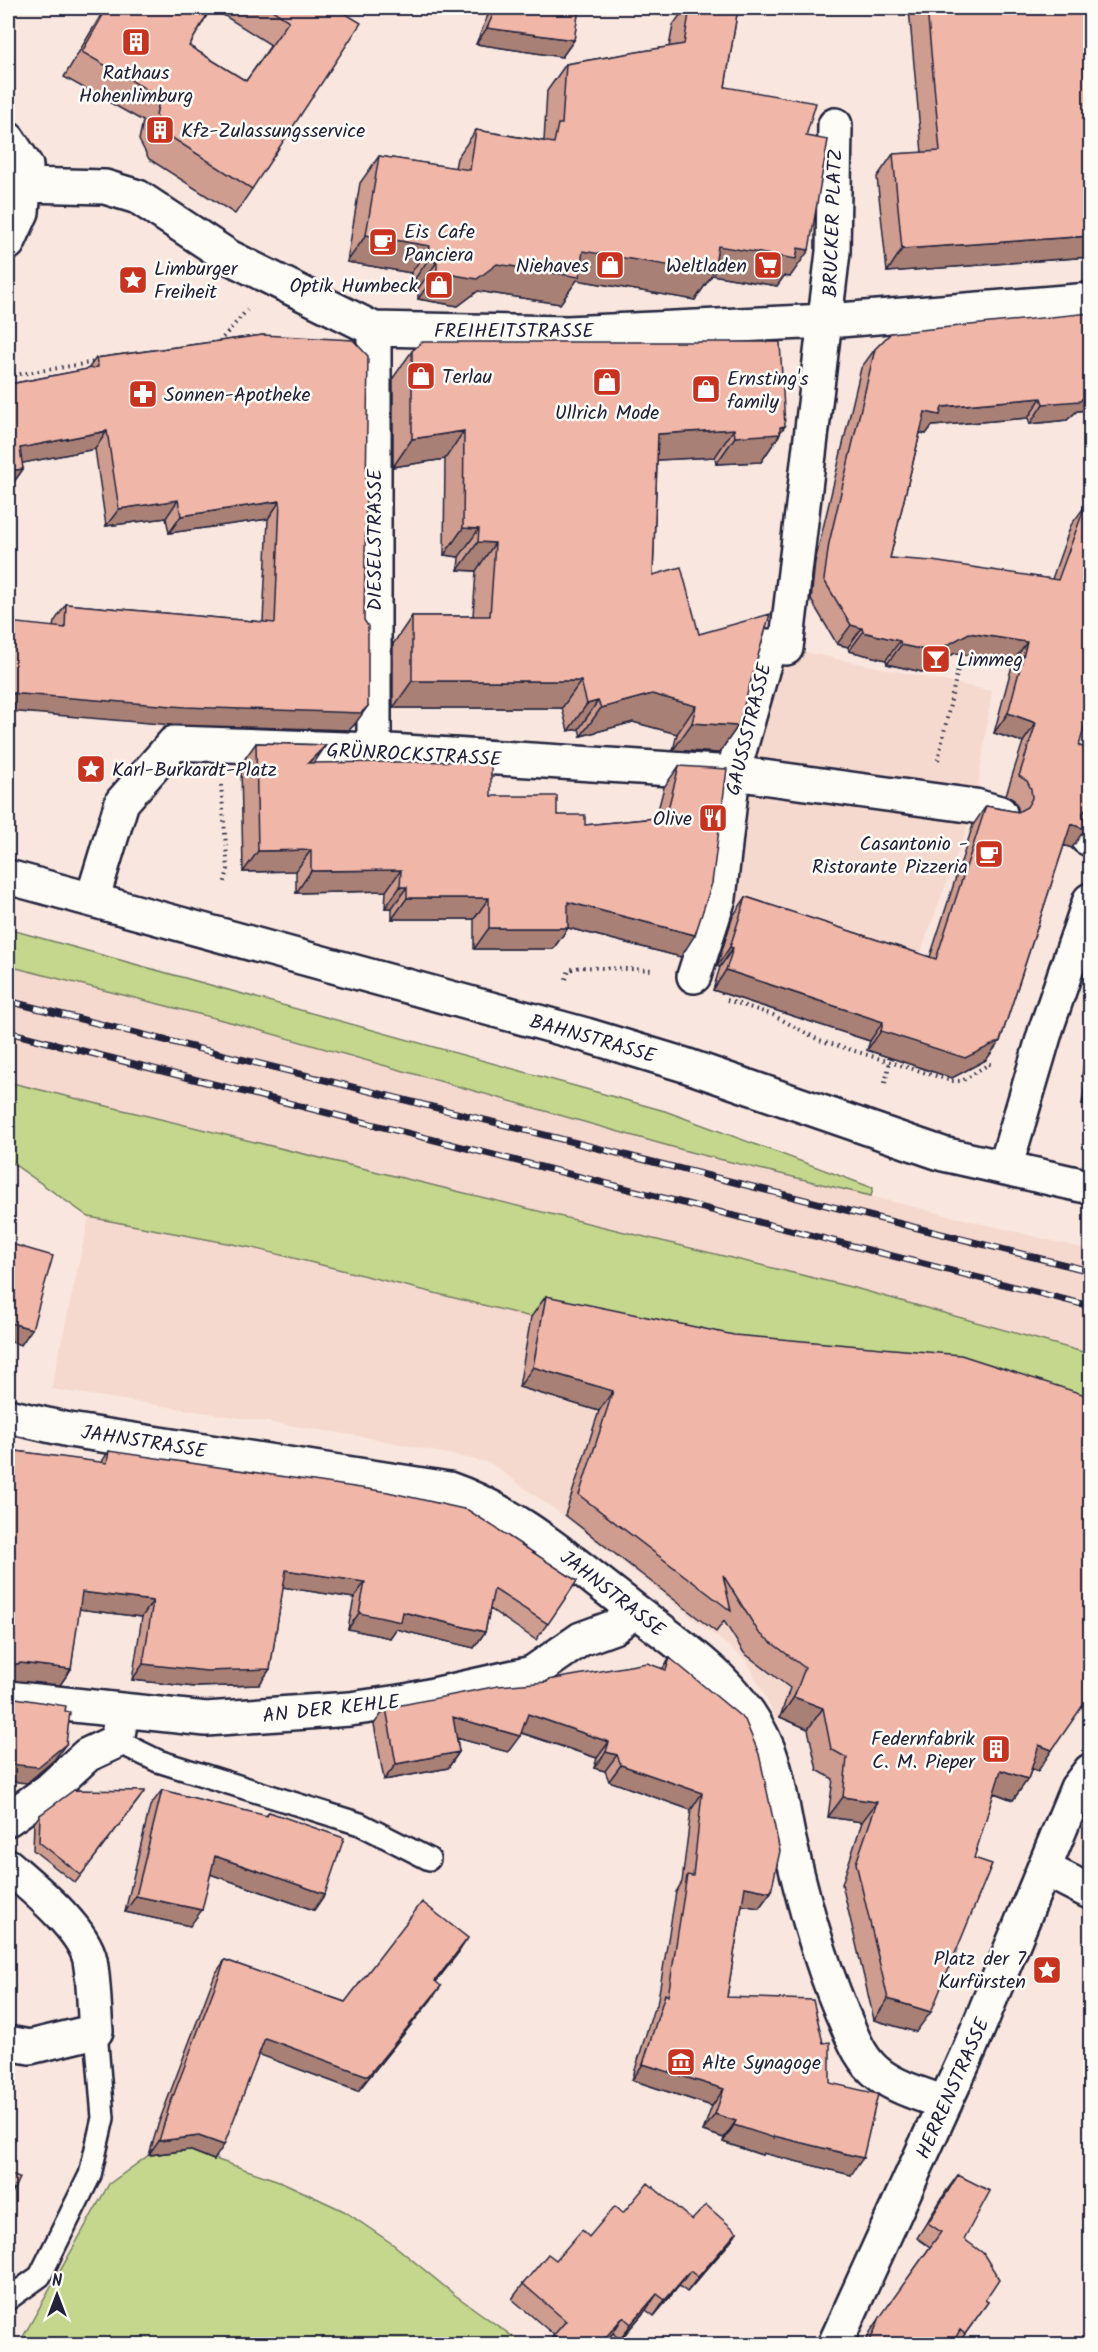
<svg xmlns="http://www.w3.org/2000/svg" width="1098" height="2352" viewBox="0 0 1098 2352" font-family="Kalam,sans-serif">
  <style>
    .built { fill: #f6d9ce }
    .green { fill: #c4d78c; stroke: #737c64; stroke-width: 1.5 }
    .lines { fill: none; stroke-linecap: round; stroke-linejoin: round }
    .lane-casing { stroke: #22223b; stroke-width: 26 }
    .street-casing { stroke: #22223b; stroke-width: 38 }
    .path { stroke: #22223b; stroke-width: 4; stroke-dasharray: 1.5 4.5; stroke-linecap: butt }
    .lane { stroke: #fdfcf7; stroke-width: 21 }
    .street { stroke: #fdfcf7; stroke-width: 33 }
    .rail-casing { stroke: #22223b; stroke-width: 7 }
    .rail { stroke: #fdfcf7; stroke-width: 4.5; stroke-dasharray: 14; stroke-linecap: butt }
    .wall { fill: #ce9d90; stroke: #22223b; stroke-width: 1.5 }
    .shaded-wall { fill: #a88076; stroke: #22223b; stroke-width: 1.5 }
    .building { fill: #f0b7a8; stroke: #22223b; stroke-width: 1.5 }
    .labels { text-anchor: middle; stroke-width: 5; stroke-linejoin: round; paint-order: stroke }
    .poi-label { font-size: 20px; fill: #22223b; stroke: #fdfcf7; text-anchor: start }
    .street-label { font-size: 20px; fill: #22223b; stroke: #fdfcf7 }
  </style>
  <rect width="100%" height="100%" fill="#f9e7df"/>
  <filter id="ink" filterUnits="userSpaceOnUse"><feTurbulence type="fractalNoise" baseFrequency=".0167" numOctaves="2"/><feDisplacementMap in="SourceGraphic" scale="12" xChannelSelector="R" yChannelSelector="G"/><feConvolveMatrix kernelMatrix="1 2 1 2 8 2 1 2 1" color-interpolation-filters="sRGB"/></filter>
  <g filter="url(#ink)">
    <path class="built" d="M786 648 992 691 975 806 915 968 719 898 733 773Z
      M8 966 234 1023 690 1152 1090 1250V1354L855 1288 8 1082Z
      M89 1217 253 1248 545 1319 930 1774 775 1717 747 1661 561 1514 490 1463 371 1438 51 1389Z"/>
    <path class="green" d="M8 929 665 1111 873 1188 871 1196 690 1152 234 1023 8 966Z
      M8 1082 855 1288 1090 1354V1399L531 1317 253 1248 89 1217 8 1160Z
      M189 2150 282 2182 344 2211 394 2245 455 2295 523 2344H19L109 2184 149 2155Z"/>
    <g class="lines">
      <g class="lane-casing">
        <path id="lane" d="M117 1741 158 1761 360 1824 429 1859
          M8 2299 40 2276 90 2175 103 2118 96 2031"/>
      </g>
      <g class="street-casing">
        <path id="street" d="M8 139 26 166 22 212 8 243
          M26 185 105 187 138 197 229 257 374 329 567 333 827 321 1090 300
          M374 750V329
          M1087 838 1090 839
          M8 877 586 1035 685 1065 943 1154 1090 1187
          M92 900 122 802 174 743 374 750 733 773 975 806 1000 813
          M694 976 719 898 733 773 769 646 786 648 833 252 835 125
          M1005 1168 1046 1029 1090 900
          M8 1416 69 1430 449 1489C515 1512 568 1559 623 1601 677 1644 739 1680 767 1747 778 1772 783 1813 789 1840 803 1899 818 1956 842 2013 852 2035 859 2059 879 2074 897 2088 923 2095 945 2103
          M8 1698 206 1719 350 1709 406 1701 532 1673 581 1639 614 1627 635 1611
          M8 1819 49 1790 87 1755 117 1741 122 1712
          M8 1866C32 1887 83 1928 90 1960 94 1983 94 2008 96 2031L30 2047 8 2043
          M1045 1869 1090 1892
          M835 2344 970 2048 1077 1788 1090 1771"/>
      </g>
      <path class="path" d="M219 342 247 310
        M8 376 96 362
        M938 760 962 650
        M221 785 228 869 224 885
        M566 979 569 970 580 967 654 970
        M727 1000 773 1015 819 1040 952 1081H962L989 1064 993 1065
        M885 1083 890 1061"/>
      <use href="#lane" class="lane"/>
      <use href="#street" class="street"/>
      <g class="rail-casing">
        <path id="rail" d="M8 1001 1090 1271
          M8 1032 1090 1306"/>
      </g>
      <use href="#rail" class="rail"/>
    </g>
    <path class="wall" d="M105 8H211L189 46 246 81 271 45 212 8H336L252 189 235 214 149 159 139 140 143 121 64 77Z
      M491 8H579L574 40 562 57 476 44Z
      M685 8H738L725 87 806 136 790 277 784 276 777 286 712 275 695 300 577 280 560 304 478 291 458 306 418 299V289L409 287 411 273 347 262 360 183 379 156 455 168 457 158 476 130 544 141 547 91 566 64 669 47 673 25Z
      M910 8H1086L1089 257 887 272 877 177 893 154 922 153 909 9Z
      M1090 313V410L1077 411 1067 420 1030 424 1028 418 932 426 926 434 920 433 890 558 1052 579 1071 525 1085 506 1079 746 1090 749V820H1084L1072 848 1064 845 1000 1041 986 1060 952 1078 867 1050 870 1041 713 990 720 967 717 966 733 916 746 897 930 957 973 825 986 806 1018 812V808L1014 800 1006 795 1023 742 994 733 1013 662 955 653 922 672 887 664 886 660 849 651 848 647 837 644 811 600 815 562 861 368 875 349Z
      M263 335 355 724 349 730 172 725 53 627 54 622 66 604 263 622 268 519 169 533 166 518 106 526 95 449 22 463 23 469 11 486 8 487V370L10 384 88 369 96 358Z
      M412 351 785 426 780 432V434L761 462 716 464 715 457 657 460 653 575 699 634 738 726 719 753 673 750 677 734 633 722 581 736 579 729 568 731 562 708H393V644L412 616H473L476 571 458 570 459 557 444 555 445 459 393 467V378Z
      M256 743 326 745 314 763 491 796 557 815 585 825 656 818 664 787 679 766 681 957 568 928 553 949H474V919H392V908H385L386 891 296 893V871L243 872 241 764Z
      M1090 1037V1105L1082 1104 1086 1077 1082 1076 1087 1043Z
      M546 1296 1038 1771 1032 1768 1028 1779 1013 1800 994 1793 916 2032 874 2020 842 1884 862 1822 828 1817 833 1779 817 1770 808 1729 780 1717 790 1688 744 1653 724 1621 716 1632 565 1515 599 1411 519 1387 531 1317Z
      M8 1450 101 1463 109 1451 577 1581 536 1640 490 1609 485 1632 474 1648 396 1629 390 1638 348 1629 354 1598 283 1587 270 1669 259 1685 195 1687 132 1680 142 1617 79 1609 71 1669 60 1685 8 1680Z
      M670 1658 771 1892 759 1908 742 1905 727 1997 830 2083 851 2175 763 2153 762 2155 723 2142 724 2138 703 2131 712 2106 632 2080 653 2011 657 2005 676 1892 682 1882 691 1810 609 1781 605 1771 594 1768 597 1758 521 1733 508 1752 457 1738 459 1752 448 1768 384 1780 374 1724 386 1708 546 1682 548 1680 663 1668Z
      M162 1790 266 1816 269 1812 325 1894 314 1910 211 1874 190 1926 125 1912 150 1806Z
      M139 1799 75 1883 33 1850 34 1823 40 1815Z
      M458 1953 436 1982 431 2000 358 2091 259 2054 214 2160 189 2150 149 2155 159 2122 215 1974 225 1960 345 2002Z
      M958 2175 964 2239 985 2300 988 2302 958 2344H865L870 2332 930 2247 917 2238 947 2190Z
      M623 2213 692 2220 737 2232 726 2247 687 2292 679 2286 654 2316 646 2310 620 2340 613 2333 603 2344H547L554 2335 512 2299 523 2284Z"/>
    <path class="shaded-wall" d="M487 28 574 40 562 57 476 44Z
      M366 235 430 246 411 273 347 262Z
      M1090 236V256L1089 257 887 272 902 249Z
      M718 246 798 248 809 250 790 277 784 276 777 286 712 275 695 300 577 280 560 304 478 291 458 306 418 299 437 272 497 264 583 251Z
      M428 260 437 262 418 289 409 287Z
      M1090 391V410L1077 411 1067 420 1030 424 1043 404Z
      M1041 398 1028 418 932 426 926 434 911 431 925 412 942 407Z
      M785 426 779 434H780L761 462 716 464 735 437Z
      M734 429 715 457 639 461 658 434Z
      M107 431 95 449 8 466 20 448Z
      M464 431 445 459 393 467 412 439Z
      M23 469 11 486 8 487V471Z
      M178 500 166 518 106 526 119 509Z
      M280 501 268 519 169 533 181 516Z
      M463 528 479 529 459 557 444 555Z
      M478 542 495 543 476 571 458 570Z
      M851 625 862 628 848 647 837 644Z
      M863 632 900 641 886 660 849 651Z
      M969 633 1027 642 1013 662 955 653 922 672 887 664 901 645Z
      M412 681H581L562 708H393Z
      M8 693 368 706 355 724 349 730 172 725 8 711Z
      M652 694 696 706 677 734 633 722 581 736 601 708Z
      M598 701 579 729 568 731 587 704Z
      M1008 713 1036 723 1023 742 994 733Z
      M692 723 738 726 719 753 673 750Z
      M326 745 311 767 308 763Z
      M1090 804V820H1083L1074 824 1088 805Z
      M1071 824 1085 829 1072 848 1057 843Z
      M311 850 296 871 243 872 258 851Z
      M401 870 386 891 296 893 311 871Z
      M400 887H407L392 908H385Z
      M407 898H489L474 919H392Z
      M568 902 695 935 681 957 553 924Z
      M489 928H568L553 949H474Z
      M730 947 733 948 720 967 717 966Z
      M726 970 883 1022 870 1041 713 990Z
      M881 1031 1000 1041 986 1060 952 1078 867 1050Z
      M1090 1064V1070L1086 1077 1082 1076Z
      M1090 1092V1105L1082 1104Z
      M11 1323 32 1329 21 1345 8 1341V1325Z
      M533 1367 613 1391 599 1411 519 1387Z
      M286 1570 365 1582 354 1598 275 1586Z
      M82 1592 153 1601 142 1617 70 1608Z
      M403 1612 485 1632 474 1648 396 1629 390 1638 348 1629 359 1613Z
      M21 1663 71 1669 60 1685 8 1680V1668L11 1665Z
      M143 1664 270 1669 259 1685 195 1687 132 1680Z
      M794 1697 823 1708 808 1729 780 1717Z
      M528 1714 609 1742 597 1758 516 1731Z
      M453 1717 520 1736 508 1752 442 1734Z
      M66 1744 54 1760 27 1783 8 1781V1764Z
      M1039 1745 1052 1750 1038 1771 1025 1766Z
      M459 1752 448 1768 384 1780 396 1764Z
      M606 1752 617 1755 605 1771 594 1768Z
      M621 1765 702 1793 691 1810 609 1781Z
      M1001 1770 1028 1779 1013 1800 987 1790Z
      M843 1797 877 1802 862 1822 828 1817Z
      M215 1856 325 1894 314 1910 204 1872Z
      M745 1887 771 1892 759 1908 734 1904Z
      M136 1896 202 1910 190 1926 125 1912Z
      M468 1938 458 1953 425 1995 435 1981Z
      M441 1986 431 2000 358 2091 255 2053 265 2038Z
      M888 1999 931 2012 916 2032 874 2020Z
      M643 2064 724 2089 712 2106 632 2080Z
      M715 2114 736 2121 724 2138 703 2131Z
      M734 2125 863 2158 851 2175 763 2153 762 2155 723 2142Z
      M199 2136 224 2145 214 2160 189 2150 149 2155 159 2141Z
      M737 2232 726 2247 687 2292 698 2277Z
      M690 2271 679 2286 654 2316 665 2300Z
      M657 2294 646 2310 620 2340 631 2324Z
      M623 2317 613 2333 603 2344H600Z"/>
    <path class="building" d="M107 8H211L189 46 246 81 289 21 269 8H336L361 23 252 189 166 134 156 115 160 97 82 52Z
      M496 8H579L574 40 487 28Z
      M690 8H738L725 87 816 103 806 136 828 140 809 250 798 248 796 259 718 246 714 273 583 251 579 277 497 264 477 279 437 272V262L428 260 430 246 366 235 379 156 470 170 476 130 554 143 558 124H562L566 64 684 44Z
      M927 8H1086L1090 65V236L902 249 893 154 940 151Z
      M1090 313V391L1080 401 1043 404 1041 398 942 407 940 415 925 412 890 558 932 561 1058 580 1085 506 1090 508V706L1079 746 1090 749V804L1088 805 1083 813 1085 829 1071 824 1000 1041 965 1058 881 1031 883 1022 726 970 733 948 730 947 746 897 936 959 986 806 1018 812 1027 807 1032 798 1031 789 1027 781 1019 776 1036 723 1008 713 1027 642 969 633 935 652 901 645 900 641 863 632 862 628 851 625 824 580 829 543 875 349 891 333Z
      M263 335 353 340 368 356 364 620 368 626V706L361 713 185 707 8 693V622L65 628 66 604 275 623 280 501 181 516 178 500 119 509 107 431 20 448 23 469 8 471V370L10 384 98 367 96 358Z
      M422 342H780L785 426 780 427V434L735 437 734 429 658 434 653 575 681 567 699 634 770 614 738 726 692 723 696 706 652 694 601 708 598 701 587 704 581 681H412V616H490L495 543 478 542 479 529 463 528 464 431 412 439V351Z
      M256 743 326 745 308 763 491 761V796H557V815H585V825L666 817 679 766 727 769 712 883 695 935 568 902V928H489V898H407V887H400L401 870 311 871V850L258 851Z
      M8 1243 53 1256 32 1329 11 1323 8 1325Z
      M546 1296 734 1335 961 1355 1085 1395 1090 1391V1695L1052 1750 1039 1745 1028 1779 1001 1770 974 1858 992 1864 931 2012 888 1999 856 1863 877 1802 843 1797 847 1758 831 1749 823 1708 794 1697 805 1668 759 1633 723 1575 731 1611 579 1495 613 1391 533 1367Z
      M8 1450 107 1463 109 1451 388 1492 468 1510 577 1581 548 1624 494 1589 485 1632 403 1612 401 1622 359 1613 365 1582 286 1570 270 1669 207 1671 143 1664 153 1601 82 1592 71 1669 21 1663 11 1665 8 1668Z
      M670 1658 745 1720 759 1754 780 1851 771 1892 745 1887 727 1997 813 2000 823 2043 830 2042V2083L878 2094 863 2158 774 2136V2138L734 2125 736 2121 715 2114 724 2089 643 2064 665 1994 668 1996 687 1875 693 1876 702 1793 621 1765 617 1755 606 1752 609 1742 528 1714 520 1736 453 1717 459 1752 396 1764 386 1708 498 1686 547 1682 548 1680 647 1663 666 1670Z
      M8 1696 9 1697 66 1706 65 1711 70 1712 66 1744 38 1767 8 1764Z
      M74 1790 145 1791 81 1875 39 1842 40 1815Z
      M162 1790 267 1816 269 1812 344 1838 325 1894 215 1856 202 1910 136 1896Z
      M422 1902 468 1938 435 1981 441 1986 368 2076 265 2038 224 2145 199 2136 159 2141 169 2107 225 1960 345 2002Z
      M8 2173 19 2178 8 2202Z
      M958 2175 990 2191 964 2239 983 2253 999 2279 985 2300 988 2302 965 2334 960 2330 952 2344H869L880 2317 941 2232 928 2223Z
      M648 2183 692 2220 706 2205 737 2232 698 2277 690 2271 665 2300 657 2294 631 2324 623 2317 600 2344H563L553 2336 566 2321 523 2284 548 2254 556 2260 582 2230 589 2237 615 2206 623 2213Z"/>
  </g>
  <defs>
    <g id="building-square" transform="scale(1.5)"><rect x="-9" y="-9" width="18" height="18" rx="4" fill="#c8321e" stroke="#fdfcf7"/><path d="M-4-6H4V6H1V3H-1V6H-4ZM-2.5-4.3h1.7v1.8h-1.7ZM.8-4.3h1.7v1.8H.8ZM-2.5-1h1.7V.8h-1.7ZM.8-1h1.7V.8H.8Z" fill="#fff"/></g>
    <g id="cafe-square" transform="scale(1.5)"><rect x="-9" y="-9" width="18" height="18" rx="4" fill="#c8321e" stroke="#fdfcf7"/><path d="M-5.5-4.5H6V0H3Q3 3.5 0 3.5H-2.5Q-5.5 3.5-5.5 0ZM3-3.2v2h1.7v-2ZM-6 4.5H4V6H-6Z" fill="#fff"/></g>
    <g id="shop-square" transform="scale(1.5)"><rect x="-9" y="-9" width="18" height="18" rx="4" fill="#c8321e" stroke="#fdfcf7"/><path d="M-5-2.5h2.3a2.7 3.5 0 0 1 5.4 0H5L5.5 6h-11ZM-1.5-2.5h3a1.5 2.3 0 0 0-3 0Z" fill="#fff"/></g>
    <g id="supermarket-square" transform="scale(1.5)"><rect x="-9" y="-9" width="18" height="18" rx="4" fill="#c8321e" stroke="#fdfcf7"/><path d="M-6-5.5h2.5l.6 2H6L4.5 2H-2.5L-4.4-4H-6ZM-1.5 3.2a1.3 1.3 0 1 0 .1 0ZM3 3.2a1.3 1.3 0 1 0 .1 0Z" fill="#fff"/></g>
    <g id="sight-square" transform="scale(1.5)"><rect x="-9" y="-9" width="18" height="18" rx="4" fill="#c8321e" stroke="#fdfcf7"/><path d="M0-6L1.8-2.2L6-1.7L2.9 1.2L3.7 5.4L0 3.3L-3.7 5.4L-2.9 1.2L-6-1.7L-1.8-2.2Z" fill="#fff"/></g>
    <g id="pharmacy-square" transform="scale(1.5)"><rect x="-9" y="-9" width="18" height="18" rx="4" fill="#c8321e" stroke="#fdfcf7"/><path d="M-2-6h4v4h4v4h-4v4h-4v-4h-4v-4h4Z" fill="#fff"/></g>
    <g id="bar-square" transform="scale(1.5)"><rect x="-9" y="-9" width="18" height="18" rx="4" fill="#c8321e" stroke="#fdfcf7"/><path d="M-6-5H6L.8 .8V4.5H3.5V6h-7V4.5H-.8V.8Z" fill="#fff"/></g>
    <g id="restaurant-square" transform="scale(1.5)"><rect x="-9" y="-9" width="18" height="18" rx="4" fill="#c8321e" stroke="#fdfcf7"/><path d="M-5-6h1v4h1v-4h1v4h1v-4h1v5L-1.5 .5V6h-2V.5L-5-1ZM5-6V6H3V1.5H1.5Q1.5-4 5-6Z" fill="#fff"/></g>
    <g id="museum-square" transform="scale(1.5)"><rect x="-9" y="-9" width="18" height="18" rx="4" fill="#c8321e" stroke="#fdfcf7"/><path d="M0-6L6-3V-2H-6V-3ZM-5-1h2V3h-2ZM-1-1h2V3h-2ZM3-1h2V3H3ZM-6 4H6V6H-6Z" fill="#fff"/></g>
  </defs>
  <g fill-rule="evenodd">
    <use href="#building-square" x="136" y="42"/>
    <use href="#building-square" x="160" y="130"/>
    <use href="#cafe-square" x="383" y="242"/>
    <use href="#shop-square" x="610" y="265"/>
    <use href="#supermarket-square" x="768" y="265"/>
    <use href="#sight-square" x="133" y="280"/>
    <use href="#shop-square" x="439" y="285"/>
    <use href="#shop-square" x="421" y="376"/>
    <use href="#shop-square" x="607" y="382"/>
    <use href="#shop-square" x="706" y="389"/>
    <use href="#pharmacy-square" x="143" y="394"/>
    <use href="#bar-square" x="936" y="659"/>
    <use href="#sight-square" x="91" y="769"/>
    <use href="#restaurant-square" x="713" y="818"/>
    <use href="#cafe-square" x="989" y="854"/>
    <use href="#building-square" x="996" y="1749"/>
    <use href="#sight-square" x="1047" y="1970"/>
    <use href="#museum-square" x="681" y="2062"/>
  </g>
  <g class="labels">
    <g class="poi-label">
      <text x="136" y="79" text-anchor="middle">Rathaus<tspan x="136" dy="23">Hohenlimburg</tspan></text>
      <text x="181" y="137">Kfz-Zulassungsservice</text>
      <text x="404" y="238">Eis Cafe<tspan x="404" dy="23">Panciera</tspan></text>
      <text x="589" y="272" text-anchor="end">Niehaves</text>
      <text x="747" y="272" text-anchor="end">Weltladen</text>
      <text x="154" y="275">Limburger<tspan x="154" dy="23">Freiheit</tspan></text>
      <text x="418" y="292" text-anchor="end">Optik Humbeck</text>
      <text x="442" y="383">Terlau</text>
      <text x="727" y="385">Ernsting's<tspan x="727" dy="23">family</tspan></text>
      <text x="164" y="401">Sonnen-Apotheke</text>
      <text x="607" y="419" text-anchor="middle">Ullrich Mode</text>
      <text x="957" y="666">Limmeg</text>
      <text x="112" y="776">Karl-Burkardt-Platz</text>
      <text x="692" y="825" text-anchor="end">Olive</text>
      <text x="968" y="850" text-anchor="end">Casantonio -<tspan x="968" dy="23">Ristorante Pizzeria</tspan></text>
      <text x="975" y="1745" text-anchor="end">Federnfabrik<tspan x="975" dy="23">C. M. Pieper</tspan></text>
      <text x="1026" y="1965" text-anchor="end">Platz der 7<tspan x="1026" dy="23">Kurfürsten</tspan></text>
      <text x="702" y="2069">Alte Synagoge</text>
    </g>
    <g class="street-label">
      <text transform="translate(832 223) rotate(-88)" y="7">BRUCKER PLATZ</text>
      <text x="514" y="337">FREIHEITSTRASSE</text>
      <text transform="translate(374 540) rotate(-90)" y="7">DIESELSTRASSE</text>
      <text transform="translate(748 729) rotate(-76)" y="7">GAUSSSTRASSE</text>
      <text transform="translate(414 754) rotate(3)" y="7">GRÜNROCKSTRASSE</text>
      <text transform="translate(593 1038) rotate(16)" y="7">BAHNSTRASSE</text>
      <text transform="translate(144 1441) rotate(9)" y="7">JAHNSTRASSE</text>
      <text transform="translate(613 1593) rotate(38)" y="7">JAHNSTRASSE</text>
      <text transform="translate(331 1708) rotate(-6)" y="7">AN DER KEHLE</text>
      <text transform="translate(952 2088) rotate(-66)" y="7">HERRENSTRASSE</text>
    </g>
  </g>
  <rect width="1098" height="2352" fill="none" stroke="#fdfcf7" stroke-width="30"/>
  <rect x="15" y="15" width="1068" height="2322" fill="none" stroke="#22223b" stroke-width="2" filter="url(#ink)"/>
  <g transform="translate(57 2295)" stroke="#fdfcf7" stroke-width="4.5" paint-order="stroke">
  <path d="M0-4.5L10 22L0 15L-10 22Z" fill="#22223b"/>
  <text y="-9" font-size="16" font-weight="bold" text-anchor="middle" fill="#22223b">N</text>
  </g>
</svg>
